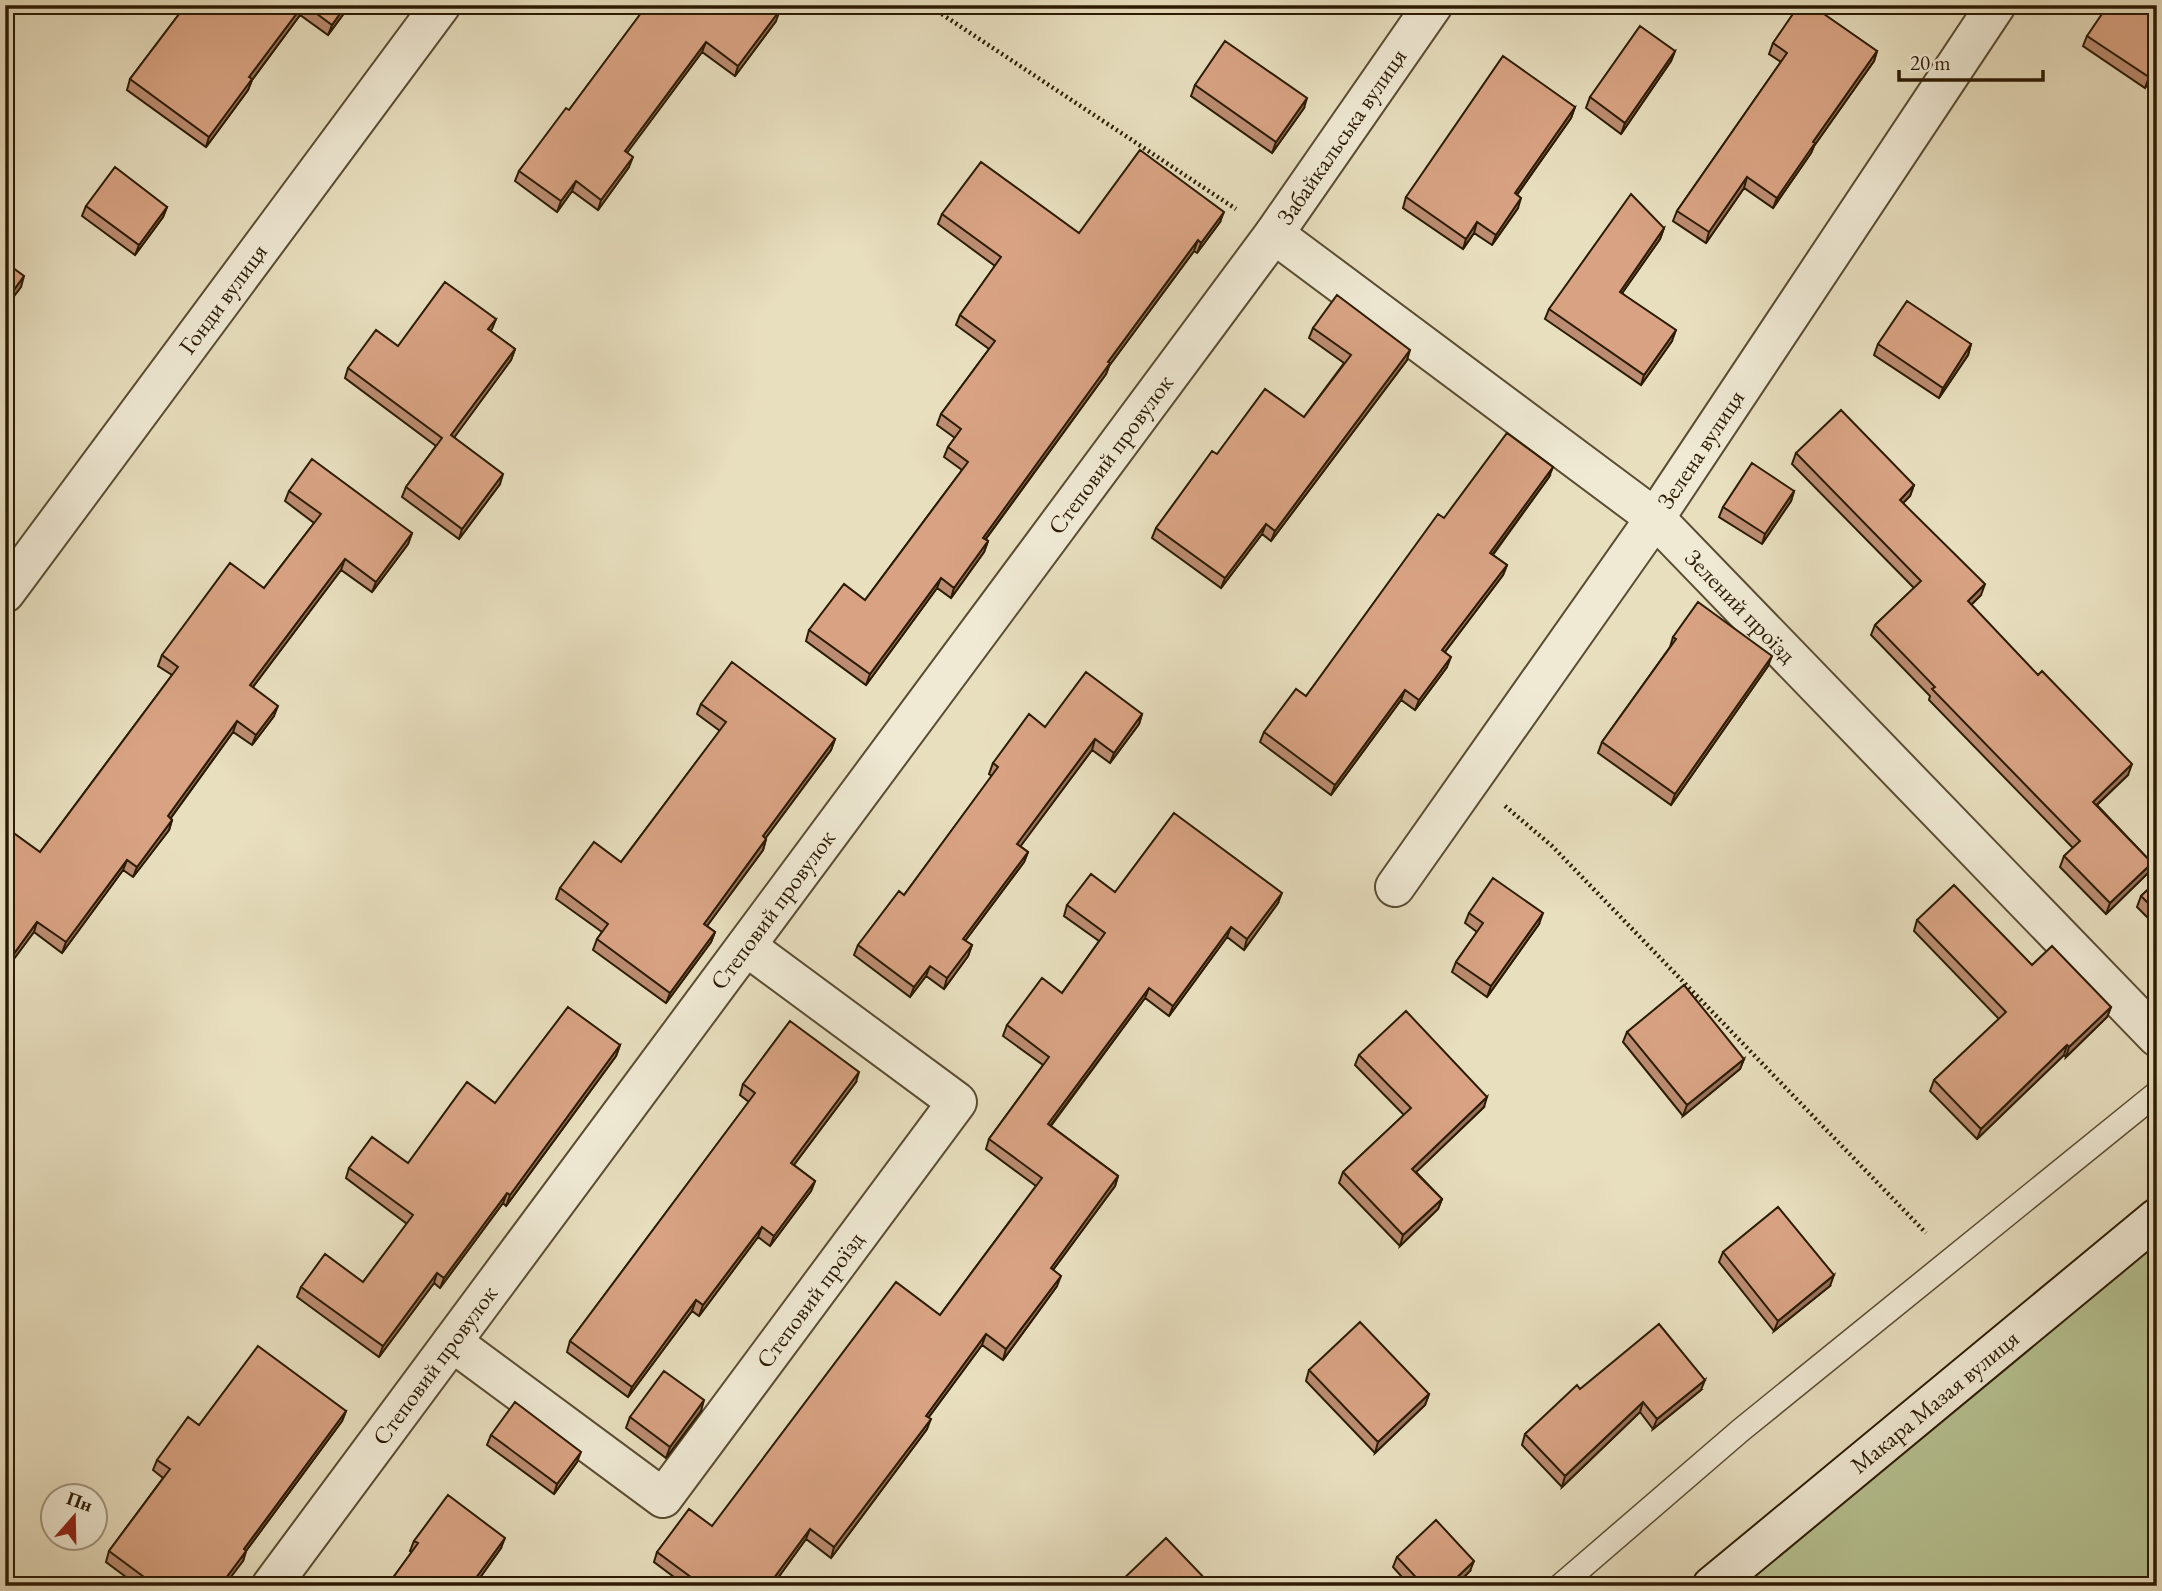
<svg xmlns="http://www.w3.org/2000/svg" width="2162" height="1591" viewBox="0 0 2162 1591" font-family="'EB Garamond',serif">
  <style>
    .green { fill: #b6c292; stroke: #706e4a; stroke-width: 2 }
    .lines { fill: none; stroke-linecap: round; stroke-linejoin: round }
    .lane-casing { stroke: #5a4c32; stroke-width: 26 }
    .street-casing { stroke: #5a4c32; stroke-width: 42 }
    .secondary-casing { stroke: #2b1b03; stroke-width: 42 }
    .path { stroke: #2b1b03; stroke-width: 4.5; stroke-dasharray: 2 3.5; stroke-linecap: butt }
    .lane { stroke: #f0ead5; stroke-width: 23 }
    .street { stroke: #f0ead5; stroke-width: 38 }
    .secondary { stroke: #f0ead5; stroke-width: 38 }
    .wall { fill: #bb8c71; stroke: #2b1b03; stroke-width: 2 }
    .shaded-wall { fill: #98725c; stroke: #2b1b03; stroke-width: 2 }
    .building { fill: #d9a383; stroke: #2b1b03; stroke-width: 2 }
    .labels { text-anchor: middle; stroke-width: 5; stroke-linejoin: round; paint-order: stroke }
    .street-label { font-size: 24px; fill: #2b1b03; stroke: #f0ead5 }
  </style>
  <rect width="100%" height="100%" fill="#e8dfbf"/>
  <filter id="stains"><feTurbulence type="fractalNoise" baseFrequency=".00286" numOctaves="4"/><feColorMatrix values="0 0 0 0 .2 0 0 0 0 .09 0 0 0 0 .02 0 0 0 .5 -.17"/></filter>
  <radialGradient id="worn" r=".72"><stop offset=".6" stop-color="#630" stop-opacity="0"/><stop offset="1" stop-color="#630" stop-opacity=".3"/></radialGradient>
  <path class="green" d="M2157 1243V1586H1739Z"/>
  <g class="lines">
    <g class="lane-casing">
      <path id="lane" d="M1560 1586 1741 1430 2157 1093"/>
    </g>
    <g class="street-casing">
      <g id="street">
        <path id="s1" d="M1274 234 1655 518 2157 1037"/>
        <path id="s2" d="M5 593 441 5"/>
        <path id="s3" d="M1395 887 1655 518 1996 5"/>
        <path id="s4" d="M452 1342 663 1498 957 1102 746 946"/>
        <path id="s5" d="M271 1586 1274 234 1433 5"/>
      </g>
    </g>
    <g class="secondary-casing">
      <g id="secondary">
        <path id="s6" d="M1712 1586 2157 1218"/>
      </g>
    </g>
    <path class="path" d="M928 5 1236 209
      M1505 806 1552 846 1926 1233"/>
    <use href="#lane" class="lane"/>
    <use href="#street" class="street"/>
    <use href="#secondary" class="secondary"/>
  </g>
  <path class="wall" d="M186 5H350L328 35 300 15 252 80 248 90 206 147 127 90 130 79Z
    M638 5H773L776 21 735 76 702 52 627 152 629 167 598 210 572 191 557 212 515 181 519 171 569 110 644 10Z
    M2156 27 2157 70 2145 88 2083 46 2087 36Z
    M1773 43 1877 51 1874 61 1814 146 1811 153 1773 208 1744 188 1706 243 1673 221 1677 211 1781 62 1769 54Z
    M1675 51 1671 61 1621 134 1586 108 1590 97Z
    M1195 85 1304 108 1272 153 1191 96Z
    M1575 107 1571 118 1517 195 1518 208 1492 245 1474 233 1463 249 1403 208 1406 197Z
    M86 206 167 207 163 217 135 255 82 216Z
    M942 214 1079 233 1220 222 1197 253 1194 251 1109 366 1106 374 986 539 988 541 984 552 951 598 937 588 866 685 806 641 809 630 865 600 962 470 944 457 948 447 955 438 937 425 941 414 989 349 956 325 960 315 995 266 938 224Z
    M1664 228 1660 239 1622 293 1672 341 1641 385 1545 319 1549 309Z
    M496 319 490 331 515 349 511 360 454 437 500 484 459 539 402 497 406 487 436 446 345 378 348 368 398 346Z
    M1313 328 1407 360 1271 541 1262 534 1221 588 1152 538 1156 528 1217 454 1304 417 1344 363 1309 338Z
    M1878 344H1971L1968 355 1939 398 1874 355Z
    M1796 453 1914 485 1910 496 1903 503 1981 595 1971 605 2128 775 2097 805 2152 863 2148 873 2106 914 2060 867 2064 856 2073 848 1929 700 1930 696 1871 635 1875 625 1914 588 1792 464Z
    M1549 477 1493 555 1507 565 1503 575 1445 652 1447 667 1415 710 1401 700 1331 795 1260 742 1264 732 1306 696 1444 518Z
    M289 491 412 533 408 544 372 592 341 570 253 687 274 716 252 745 233 732 171 818 172 820 169 830 133 877 123 870 62 953 34 932 40 852 172 675 158 666 162 655 264 588 314 523 285 501Z
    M1794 491 1791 501 1762 544 1719 517 1723 507Z
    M1673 637 1768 666 1671 805 1598 753 1602 742 1670 647Z
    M701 704 835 739 831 750 765 838 766 839 763 850 707 926 715 932 711 942 666 1003 593 950 597 939 602 932 556 899 560 888 621 862 720 731 697 714Z
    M1142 714 1139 724 1110 763 1092 750 1020 846 1028 852 1024 862 965 941 972 945 968 956 944 989 926 976 910 997 854 955 858 945 904 895 992 776 989 774 993 763 1045 727Z
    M2157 881V927L2137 907 2141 896Z
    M1115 892 1278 903 1244 950 1227 937 1169 1016 1145 998 1051 1126 1118 1176 1115 1186 1053 1270 1057 1286 1003 1360 982 1345 929 1417 927 1429 831 1558 806 1539 772 1586H686L654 1562 657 1552 712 1526 940 1315 1036 1186 986 1149 989 1139 1043 1065 1003 1036 1007 1025 1062 993 1099 941 1064 916 1067 905Z
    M1469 913 1539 924 1487 997 1452 972 1456 962 1477 932 1465 923Z
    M1917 920 2032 965 2111 1007 2107 1017 2066 1057 2064 1055 1977 1139 1930 1091 1934 1080 1999 1019 1914 931Z
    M1627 1032 1744 1059 1740 1069 1683 1116 1623 1042Z
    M620 1045 616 1056 506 1206 503 1203 440 1288 434 1283 379 1357 297 1297 301 1287 363 1282 407 1224 346 1178 349 1168 408 1163 495 1103Z
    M1359 1055 1484 1107 1416 1172 1442 1199 1438 1209 1400 1246 1339 1183 1343 1172 1404 1115 1355 1065Z
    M856 1082 794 1165 815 1181 811 1191 770 1246 758 1237 699 1316 692 1311 628 1397 567 1352 570 1341 749 1102 740 1095 743 1084Z
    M1723 1252 1830 1286 1774 1331 1719 1262Z
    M1309 1370 1429 1394 1425 1405 1375 1453 1306 1381Z
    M1580 1389 1701 1390 1653 1429 1640 1412 1562 1487 1522 1445 1525 1434Z
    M346 1411 342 1421 246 1551 243 1561 138 1586 106 1562 109 1551 163 1478 153 1470 157 1460 199 1425Z
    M701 1411 666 1458 626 1428 630 1417Z
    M491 1435 577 1462 554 1494 487 1445Z
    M414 1541 501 1548 474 1586H387L412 1552 410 1551Z
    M1397 1557 1470 1571 1455 1586H1410L1393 1567Z"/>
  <path class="shaded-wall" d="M303 5 300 15 252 80 248 90 206 147 209 137 249 77Z
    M346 5H350L328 35 332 25Z
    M780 10 776 21 735 76 738 66Z
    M706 42 702 52 621 161 625 151Z
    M1675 51 1671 61 1621 134 1625 123Z
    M1877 51 1874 61 1814 146 1811 153 1773 208 1777 198 1813 142Z
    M2157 65V70L2145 88 2149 77Z
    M1307 98 1304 108 1272 153 1276 142Z
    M1575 107 1571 118 1511 203 1515 193Z
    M633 157 629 167 598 210 601 200Z
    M1747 177 1744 188 1706 243 1709 232Z
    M576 181 572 191 557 212 561 201Z
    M1521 198 1518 208 1492 245 1496 235Z
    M167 207 163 217 135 255 139 245Z
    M1224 212 1220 222 1197 253 1201 243Z
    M1477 222 1474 233 1463 249 1466 239Z
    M1664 228 1660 239 1616 302 1620 292Z
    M1198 240 1194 251 1109 366 1106 374 979 548 983 538 1108 362Z
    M24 276 21 287 5 308V302Z
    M496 319 492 329 484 340 488 329Z
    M1676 330 1672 341 1641 385 1644 375Z
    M1971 344 1968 355 1939 398 1943 388Z
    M515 349 511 360 448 446 451 435Z
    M1410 350 1407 360 1271 541 1275 531Z
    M1553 467 1549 477 1486 563 1490 553Z
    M503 474 500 484 459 539 462 529Z
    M1914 485 1910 496 1896 510 1900 500Z
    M1794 491 1791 501 1762 544 1765 534Z
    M1266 524 1262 534 1221 588 1225 578Z
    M412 533 408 544 372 592 376 582Z
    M988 541 984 552 951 598 954 588Z
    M345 559 341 570 246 696 250 685Z
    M1507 565 1503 575 1438 661 1442 650Z
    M941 578 937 588 866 685 870 674Z
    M1985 584 1981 595 1964 612 1968 601Z
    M1772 656 1768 666 1671 805 1675 794Z
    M1451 657 1447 667 1415 710 1419 700Z
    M1405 690 1401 700 1331 795 1335 785Z
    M278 706 274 716 252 745 256 735Z
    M1142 714 1139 724 1110 763 1114 753Z
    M237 721 233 732 164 827 168 816Z
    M835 739 831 750 759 847 763 836Z
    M1095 739 1092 750 1014 855 1017 844Z
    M2132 764 2128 775 2089 812 2093 802Z
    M172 820 169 830 133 877 137 867Z
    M766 839 763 850 701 934 704 924Z
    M1028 852 1024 862 959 949 963 939Z
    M127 860 123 870 62 953 66 942Z
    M2152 863 2148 873 2106 914 2110 903Z
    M1282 893 1278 903 1244 950 1247 939Z
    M1543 913 1539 924 1487 997 1491 986Z
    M37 922 34 932 5 971V966Z
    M1231 927 1227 937 1169 1016 1173 1006Z
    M715 932 711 942 666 1003 670 993Z
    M972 945 968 956 944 989 947 978Z
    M930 966 926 976 910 997 914 987Z
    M1149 988 1145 998 1044 1134 1048 1124Z
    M2111 1007 2107 1017 2066 1057 2069 1047Z
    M620 1045 616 1056 506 1206 510 1195Z
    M2067 1045 2064 1055 1977 1139 1981 1129Z
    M1744 1059 1740 1069 1683 1116 1687 1105Z
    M859 1072 856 1082 787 1174 791 1163Z
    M1487 1097 1484 1107 1409 1179 1412 1169Z
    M1118 1176 1115 1186 1047 1278 1051 1268Z
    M815 1181 811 1191 770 1246 774 1236Z
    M507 1193 503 1203 440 1288 444 1278Z
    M1442 1199 1438 1209 1400 1246 1403 1235Z
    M762 1227 758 1237 699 1316 703 1305Z
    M437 1273 434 1283 379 1357 383 1346Z
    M1834 1275 1830 1286 1774 1331 1778 1321Z
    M1061 1276 1057 1286 1003 1360 1006 1349Z
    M696 1300 692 1311 628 1397 632 1387Z
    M986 1334 982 1345 922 1426 926 1416Z
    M1705 1380 1701 1390 1653 1429 1657 1419Z
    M1429 1394 1425 1405 1375 1453 1378 1442Z
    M704 1400 701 1411 666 1458 670 1447Z
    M1643 1402 1640 1412 1562 1487 1565 1476Z
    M346 1411 342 1421 240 1559 244 1549Z
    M931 1419 927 1429 831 1558 834 1547Z
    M581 1452 577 1462 554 1494 557 1484Z
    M810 1529 806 1539 772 1586H768Z
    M505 1538 501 1548 474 1586H470Z
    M246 1551 243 1561 224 1586H220Z
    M1474 1561 1470 1571 1455 1586H1448Z"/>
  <path class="building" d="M186 5H303L249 77 252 79 209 137 130 79Z
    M305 5H346L332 25Z
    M647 5H773L780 10 738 66 706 42 625 151 633 157 601 200 576 181 561 201 519 171 566 108 569 110Z
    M1799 5H1811L1877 51 1813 142 1815 143 1777 198 1747 177 1709 232 1677 211 1787 53 1773 43Z
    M2108 5H2157V21L2154 25 2157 27V65L2149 77 2087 36Z
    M1640 26 1675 51 1625 123 1590 97Z
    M1225 41 1307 98 1276 142 1195 85Z
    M1503 56 1575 107 1515 193 1521 198 1496 235 1477 222 1466 239 1406 197Z
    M1140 150 1224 212 1201 243 1198 240 1108 362 1110 363 983 538 988 541 954 588 941 578 870 674 809 630 844 584 865 600 968 462 948 447 961 429 941 414 995 341 960 315 1001 257 942 214 981 162 1079 233Z
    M115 167 167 207 139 245 86 206Z
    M1631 194 1664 228 1620 292 1676 330 1644 375 1549 309Z
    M5 262 24 276 5 302Z
    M445 282 496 319 488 329 515 349 451 435 503 474 462 529 406 487 442 438 348 368 376 330 398 346Z
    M1337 295 1410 350 1275 531 1266 524 1225 578 1156 528 1212 451 1217 454 1265 389 1304 417 1351 355 1313 328Z
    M1907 301 1971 344 1943 388 1878 344Z
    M1841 410 1914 485 1900 500 1985 584 1968 601 2038 675 2042 671 2132 764 2093 802 2152 863 2110 903 2064 856 2080 841 1932 689 1935 687 1875 625 1921 581 1796 453Z
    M1507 433 1553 467 1490 553 1507 565 1442 650 1451 657 1419 700 1405 690 1335 785 1264 732 1296 689 1306 696 1438 514 1444 518Z
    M312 459 412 533 376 582 345 559 250 685 278 706 256 735 237 721 168 816 172 820 137 867 127 860 66 942 37 922 5 966V833L8 829 40 852 178 667 162 655 230 563 264 588 321 514 289 491Z
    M1752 463 1794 491 1765 534 1723 507Z
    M1698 602 1772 656 1675 794 1602 742 1676 639 1673 637Z
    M732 662 835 739 763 836 766 839 704 924 715 932 670 993 597 939 608 924 560 888 594 842 621 862 726 722 701 704Z
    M1086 672 1142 714 1114 753 1095 739 1017 844 1028 852 963 939 972 945 947 978 930 966 914 987 858 945 899 891 904 895 998 767 993 763 1029 714 1045 727Z
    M1174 813 1282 893 1247 939 1231 927 1173 1006 1149 988 1048 1124 1118 1176 1051 1268 1061 1276 1006 1349 986 1334 926 1416 931 1419 834 1547 810 1529 768 1586H703L657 1552 689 1509 712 1526 896 1282 940 1315 1042 1178 989 1139 1049 1057 1007 1025 1042 978 1062 993 1105 933 1067 905 1091 874 1115 892Z
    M1493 878 1543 913 1491 986 1456 962 1483 923 1469 913Z
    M2157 881V912L2141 896Z
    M1954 885 2032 965 2052 946 2111 1007 2069 1047 2067 1045 1981 1129 1934 1080 2006 1012 1917 920Z
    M1684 985 1744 1059 1687 1105 1627 1032Z
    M568 1007 620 1045 510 1195 507 1193 444 1278 437 1273 383 1346 301 1287 325 1254 363 1282 413 1215 349 1168 372 1137 408 1163 467 1082 495 1103Z
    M1406 1011 1487 1097 1412 1169 1442 1199 1403 1235 1343 1172 1411 1108 1359 1055Z
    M790 1021 859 1072 791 1163 815 1181 774 1236 762 1227 703 1305 696 1300 632 1387 570 1341 755 1093 743 1084Z
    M1778 1207 1834 1275 1778 1321 1723 1252Z
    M1360 1322 1429 1394 1378 1442 1309 1370Z
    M1659 1324 1705 1380 1657 1419 1643 1402 1565 1476 1525 1434 1577 1385 1580 1389Z
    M258 1346 346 1411 244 1549 246 1551 220 1586H138L144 1577 109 1551 170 1469 157 1460 188 1417 199 1425Z
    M664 1371 704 1400 670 1447 630 1417Z
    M515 1402 581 1452 557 1484 491 1435Z
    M448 1495 505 1538 470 1586H387L418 1543 414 1541Z
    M1436 1520 1474 1561 1448 1586H1424L1397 1557Z
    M1166 1538 1212 1586H1116Z"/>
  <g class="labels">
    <g class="street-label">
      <text dy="8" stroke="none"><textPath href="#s5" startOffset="1802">Забайкальська вулиця</textPath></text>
      <text dy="8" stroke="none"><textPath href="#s2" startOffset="366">Гонди вулиця</textPath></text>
      <text dy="8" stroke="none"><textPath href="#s3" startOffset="534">Зелена вулиця</textPath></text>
      <text dy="8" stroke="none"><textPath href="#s5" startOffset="1409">Степовий провулок</textPath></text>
      <text dy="8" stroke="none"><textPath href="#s1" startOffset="598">Зелений проїзд</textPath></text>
      <text dy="8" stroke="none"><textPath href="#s5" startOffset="842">Степовий провулок</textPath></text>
      <text dy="8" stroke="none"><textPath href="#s4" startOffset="509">Степовий проїзд</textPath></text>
      <text dy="8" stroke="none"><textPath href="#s5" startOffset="275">Степовий провулок</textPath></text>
      <text dy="8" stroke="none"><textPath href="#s6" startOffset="289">Макара Мазая вулиця</textPath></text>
    </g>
  </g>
  <rect width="2162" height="1591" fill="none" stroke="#e8dfbf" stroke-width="28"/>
  <rect x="7" y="7" width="2148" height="1577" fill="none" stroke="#2b1b03" stroke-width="3.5"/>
  <rect x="14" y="14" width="2134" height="1563" fill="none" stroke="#2b1b03" stroke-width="2"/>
  <g transform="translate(74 1517) rotate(20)"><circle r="33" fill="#f0ead5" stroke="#a19781" stroke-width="2"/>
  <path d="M0-5L12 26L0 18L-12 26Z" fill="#8f2418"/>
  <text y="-10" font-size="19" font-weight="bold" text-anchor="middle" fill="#2b1b03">Пн</text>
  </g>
  <path d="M1899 70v10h144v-10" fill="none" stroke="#2b1b03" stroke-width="3.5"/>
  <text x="1910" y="70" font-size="21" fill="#2b1b03" stroke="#f0ead5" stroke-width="5" paint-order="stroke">20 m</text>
  <rect width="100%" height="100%" filter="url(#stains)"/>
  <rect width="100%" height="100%" fill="url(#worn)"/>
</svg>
